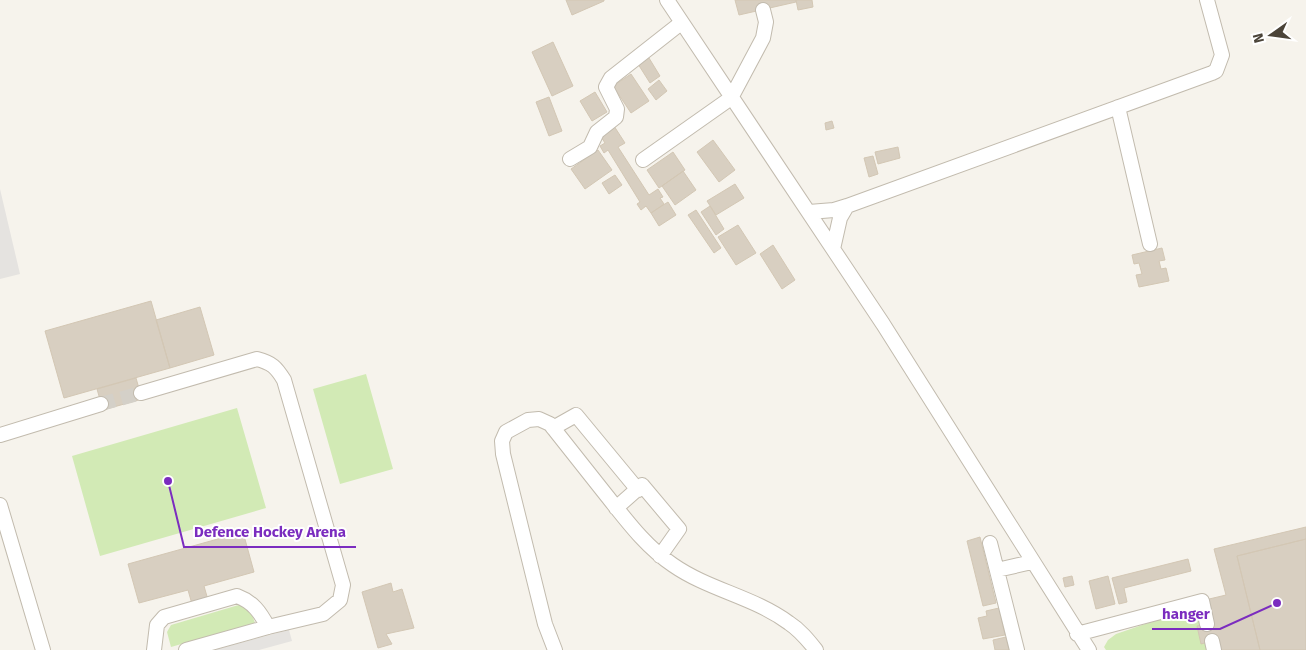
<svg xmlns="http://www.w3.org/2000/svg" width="1306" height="650" viewBox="0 0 1306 650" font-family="'Fira Sans',sans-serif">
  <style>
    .green { fill: #d2eab5 }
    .parking { fill: #e5e3e0 }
    .building { fill: #d8cfc1; stroke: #d3c7b4 }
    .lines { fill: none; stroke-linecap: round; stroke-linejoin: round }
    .minor-tunnel { stroke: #d4d0c8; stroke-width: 14; stroke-dasharray: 14 7; stroke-linecap: butt }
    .minor-casing { stroke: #c2bbae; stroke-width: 16 }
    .minor { stroke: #fff; stroke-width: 14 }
    .leader { fill: none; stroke: #7b2cbf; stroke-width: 2 }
    .callout-dot { fill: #7b2cbf; stroke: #fff; stroke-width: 2 }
    .callout-label { font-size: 15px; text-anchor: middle; font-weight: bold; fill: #7b2cbf; stroke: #fff; stroke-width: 4; stroke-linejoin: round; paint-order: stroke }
  </style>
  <rect width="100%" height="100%" fill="#f6f3ec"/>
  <path class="green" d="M366 374 393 469 340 484 313 389Z
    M237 408 266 508 100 556 72 456Z
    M242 604 251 612 255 623 171 647 167 632 171 625Z
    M1189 609H1197L1203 625 1197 626 1201 643 1209 642 1211 650H1106L1104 647 1108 640 1116 634Z"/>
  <path class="parking" d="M0 189 20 274 0 279Z
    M289 630 292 641 259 650H214Z"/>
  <path class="building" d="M566 0H604V1L572 15Z
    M735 0H796V2L739 15Z
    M796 0H812L813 7 798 10Z
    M553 42 573 86 552 96 532 52Z
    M649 58 660 76 650 83 638 64Z
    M631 74 649 101 631 113 613 86Z
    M659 80 667 91 656 100 648 89Z
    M595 92 607 112 592 121 580 101Z
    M549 97 562 131 549 136 536 102Z
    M832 121 834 128 826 130 825 123Z
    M614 126 625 143 618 147 649 195 658 189 663 197 660 198 664 204 651 213 646 206 641 210 637 204 640 202 608 150 604 153 600 146 605 143 600 135Z
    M713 140 735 170 719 182 697 152Z
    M898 147 900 158 878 164 875 152Z
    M598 150 612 170 585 189 571 169Z
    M673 152 685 170 659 188 647 170Z
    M873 156 878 174 869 177 864 158Z
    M683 171 696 190 675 205 662 186Z
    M615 175 622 185 609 194 602 183Z
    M735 184 744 198 716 215 707 201Z
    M668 202 676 215 659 226 651 213Z
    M710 206 724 229 716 235 701 212Z
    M696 210 721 248 714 253 688 215Z
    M738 225 756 253 736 265 718 237Z
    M773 245 795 280 782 289 760 254Z
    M1162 248 1165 260 1159 261 1161 269 1166 268 1169 281 1139 287 1136 275 1142 274 1139 263 1134 264 1132 255Z
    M151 301 170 368 64 398 45 331Z
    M200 307 214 355 170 368 156 320Z
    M136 378 142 399 103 410 97 389Z
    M1306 527V539L1237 556 1260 650H1218L1215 640 1201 644 1197 626 1211 623 1205 600 1226 595 1214 549Z
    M243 532 254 572 204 586 208 600 192 604 188 590 139 603 128 564Z
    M980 537 996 603 983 606 967 541Z
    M1306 539V650H1260L1237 556Z
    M1188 559 1191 571 1124 588 1127 602 1119 604 1112 578Z
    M1072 576 1074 585 1065 587 1063 578Z
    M1108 576 1115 604 1096 609 1089 581Z
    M391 583 393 592 402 589 414 628 386 634 392 644 378 648 362 592Z
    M999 608 1005 635 983 639 978 618 987 616 986 611Z
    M1006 637 1009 650H995L993 640Z"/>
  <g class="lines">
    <path class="minor-tunnel" d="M101 404 141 393"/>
    <g class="minor-casing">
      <path id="minor" d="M667 0 883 324 1089 650
        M1118 107 1150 244
        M570 159 590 147 597 132 616 117 617 109 606 87 611 78 681 23
        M643 160 731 98 763 38 766 22 763 10
        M809 212 834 210 847 206 1212 73 1216 71 1222 55 1207 0
        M833 249 840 218 847 206
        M141 393 257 359C272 363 276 367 284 380L343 585 340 600 323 614 268 627 186 650
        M553 428 576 415 638 490
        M0 435 101 404
        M0 505 43 650
        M616 508 642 485 679 529 660 556
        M990 543 1017 650
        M997 570 1032 562
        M1077 634 1202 601 1207 624
        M1212 641 1214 650
        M154 650 157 625 164 617 237 596C253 602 260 612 268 627
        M555 650 545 624 503 454 502 441 506 432 528 420 539 419 550 424C569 448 588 472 607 496 627 521 646 547 673 565 709 590 754 597 789 623 800 630 808 640 816 650"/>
    </g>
    <use href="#minor" class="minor"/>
  </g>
  <path class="leader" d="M168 481L184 547H356M1277 603L1220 629H1152"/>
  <g class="callout-dot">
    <circle cx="168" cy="481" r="5"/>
    <circle cx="1277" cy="603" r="5"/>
  </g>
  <g class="callout-label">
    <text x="270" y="537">Defence Hockey Arena</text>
    <text x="1186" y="619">hanger</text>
  </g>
  <g transform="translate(1271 35) rotate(256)" stroke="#ffffff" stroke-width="4" paint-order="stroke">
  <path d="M0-4L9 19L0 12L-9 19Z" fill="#4b4439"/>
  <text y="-8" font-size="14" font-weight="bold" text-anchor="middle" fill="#4b4439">N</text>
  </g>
</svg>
